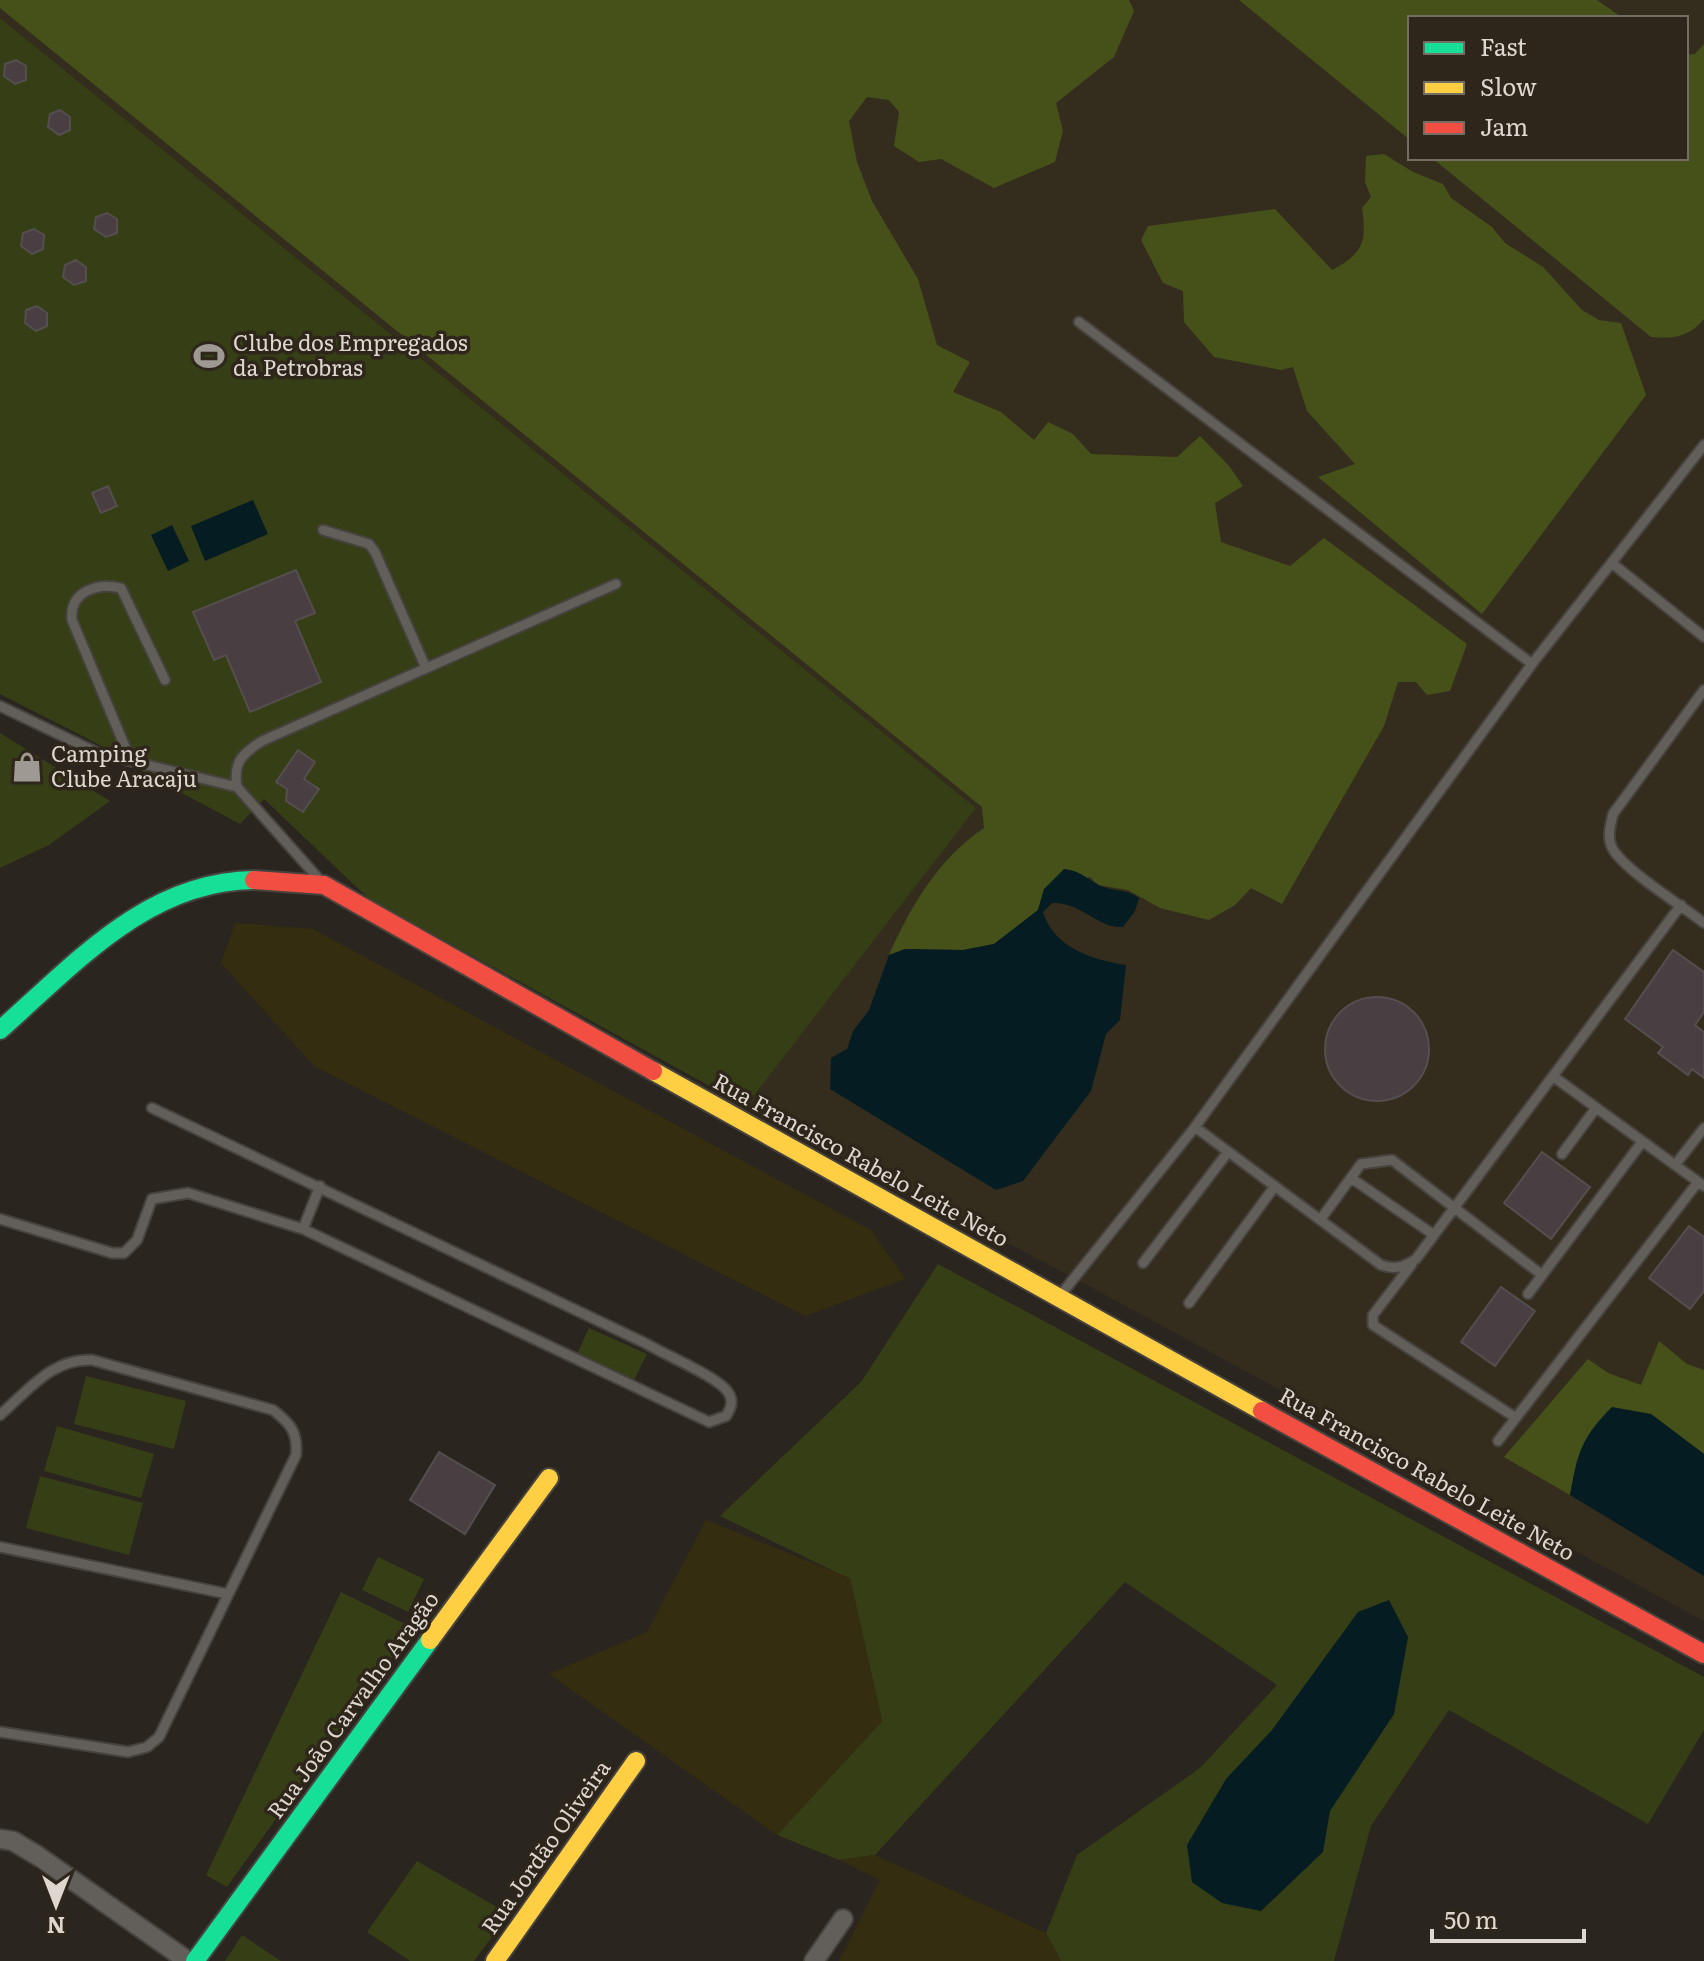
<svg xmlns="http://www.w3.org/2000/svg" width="1704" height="1961" viewBox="0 0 1704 1961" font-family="Literata,serif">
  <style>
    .industrial { fill: #342d1d; fill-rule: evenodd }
    .green { fill: #363e16 }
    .forest { fill: #46511a }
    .sand { fill: #342d0f }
    .water { fill: #051d22 }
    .building { fill: #493f42; stroke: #544f4e; stroke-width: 2 }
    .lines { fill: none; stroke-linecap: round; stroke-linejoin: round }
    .lane-casing { stroke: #46423d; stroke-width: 13 }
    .street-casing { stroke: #46423d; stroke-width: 22 }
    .fast-casing { stroke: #46423d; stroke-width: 22 }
    .slow-casing { stroke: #46423d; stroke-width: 22 }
    .jam-casing { stroke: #46423d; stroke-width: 22 }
    .lane { stroke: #625f5a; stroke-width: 9 }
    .street { stroke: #625f5a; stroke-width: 18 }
    .fast { stroke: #16e098; stroke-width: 18 }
    .slow { stroke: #ffcf43; stroke-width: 18 }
    .jam { stroke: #f24e42; stroke-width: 18 }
    .labels { text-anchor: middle; stroke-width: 7; stroke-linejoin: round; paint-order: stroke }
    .poi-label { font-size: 22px; fill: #ddd7d0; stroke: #2e261b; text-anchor: start }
    .street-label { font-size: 22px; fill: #ddd7d0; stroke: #2e261b }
  </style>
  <rect width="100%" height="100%" fill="#2a251f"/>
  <path class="industrial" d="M0 0H1704V1621L1074 1278 746 1106 976 808 0 18ZM1410 18H1686V158H1410Z"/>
  <path class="green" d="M0 18 976 808 746 1106 369 899 264 799 240 824 146 774 131 761 0 694Z
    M0 733 110 801 49 845 0 868Z
    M938 1264 1704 1677V1730L1648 1824 1449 1710 1371 1826 1334 1961H1061L1046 1933 1077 1855 1200 1768 1277 1685 1125 1582 875 1855 839 1860 777 1835 882 1721 850 1579 720 1516 861 1382Z
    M589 1328 647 1354 634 1380 577 1354Z
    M86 1376 186 1401 174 1449 74 1424Z
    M57 1426 154 1454 141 1498 44 1471Z
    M40 1476 143 1503 129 1555 26 1528Z
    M378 1557 424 1579 408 1612 362 1590Z
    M341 1592 413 1628 227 1887 206 1875Z
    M417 1861 509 1914 474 1961H410L367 1932Z
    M242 1935 281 1961H225Z"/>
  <path class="forest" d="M0 0H1129L1134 11 1114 57 1056 103 1063 131 1055 162 994 188 941 159 919 162 894 146 899 112 889 100 867 97 849 121 857 162 872 201 918 279 937 345 970 362 953 392 1001 412 1034 440 1048 422 1073 434 1091 454 1177 457 1200 436 1229 466 1243 486 1215 503 1221 542 1290 566 1324 538 1467 644 1450 691 1427 695 1416 682H1398L1384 726 1282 904 1251 888 1235 905 1209 920 1160 908 1128 890 1098 885 1090 877 1044 889 1038 910 994 944 963 950 905 949 889 955C911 906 938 859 984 828L982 807 0 8Z
    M1239 0H1597L1623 18H1410V140Z
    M1704 44V319C1689 337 1674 339 1651 337L1432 158H1686V55L1695 54Z
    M1384 154 1413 172 1443 184 1451 198 1492 227 1505 243 1543 267 1582 310 1599 320 1621 323 1646 395 1482 614 1318 477 1355 464 1307 411 1293 367 1281 370 1214 357 1184 322 1183 291 1163 283 1141 240 1148 226 1275 209 1332 270C1363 254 1367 242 1362 208L1371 197 1365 182 1366 156Z
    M1659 1341 1687 1364 1704 1370V1454L1651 1414 1577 1460 1570 1495 1504 1457 1588 1359 1608 1373 1641 1385Z"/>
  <path class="sand" d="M235 923 313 929 871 1230 905 1279 805 1316 314 1066 221 963Z
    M706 1520 850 1578 882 1721 777 1835 549 1674 647 1632Z
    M875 1855 1046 1933 1061 1961H839L880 1880 839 1860Z"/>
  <path class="water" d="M253 500 268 534 205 561 191 526Z
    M172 525 189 561 168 571 151 535Z
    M1064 869C1082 871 1086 879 1101 886 1115 892 1125 888 1139 898L1135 911 1123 927C1098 929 1082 902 1052 903L1043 912C1054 948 1093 960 1126 965L1120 1020 1106 1034 1091 1091 1023 1181 996 1190 830 1089 831 1058 847 1049 853 1031 869 1010 889 955 905 949 963 950 994 944 1038 910 1044 889Z
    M1612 1407 1651 1414 1704 1454V1576L1570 1495C1578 1452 1581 1438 1612 1407Z
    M1389 1600 1408 1637 1394 1714 1330 1811 1323 1852 1261 1911 1222 1903 1192 1882 1187 1845 1226 1779 1272 1730 1358 1612Z"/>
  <path class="building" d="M16 60 26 66V80L15 84 4 76 5 64Z
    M60 110 70 117V130L59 135 48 127 50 114Z
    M107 213 117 219V233L106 237 94 229 96 217Z
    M34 229 44 235 43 249 32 254 21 246 23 233Z
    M76 260 86 267V281L74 285 63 277 65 265Z
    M37 306 47 313V326L36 331 25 323 26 310Z
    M108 486 117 506 101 513 92 493Z
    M296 570 315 613 295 621 321 682 250 712 226 655 214 660 193 612Z
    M298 750 315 762 304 779 319 789 303 812 286 801 287 789 276 782Z
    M1673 950 1704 972V1012L1695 1025 1704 1032V1078L1692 1069 1688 1075 1658 1053 1663 1047 1625 1019Z
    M1325 1049a52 52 0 1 1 104 0a52 52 0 1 1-104 0Z
    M1542 1152 1590 1187 1551 1239 1504 1203Z
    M1689 1226 1704 1237V1291L1690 1309 1649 1278Z
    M1501 1287 1535 1311 1495 1366 1461 1342Z
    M439 1452 495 1485 465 1534 410 1500Z"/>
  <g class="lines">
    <g class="lane-casing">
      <path id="lane" d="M1079 322 1532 664
        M323 530 369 544 375 552 426 668
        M1613 564 1704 637
        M1704 690 1613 814C1610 827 1606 839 1614 851 1629 873 1681 905 1704 923
        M0 706 98 753 237 787
        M131 761 72 620C69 592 97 582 121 588L165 680
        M318 878 237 787C233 762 242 754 262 741L616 584
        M1554 1077 1704 1186
        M1195 1127 1381 1265C1396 1270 1403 1267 1416 1259L1681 905
        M1562 1154 1596 1108
        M1675 1165 1704 1128
        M1351 1178 1434 1235
        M0 1219 112 1253H124L137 1240 152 1199 188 1193 303 1229 709 1422 726 1416C731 1408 734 1401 728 1392 718 1377 665 1355 647 1344L152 1108
        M1320 1220 1361 1164 1392 1160 1542 1275
        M303 1229 320 1186
        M1143 1263 1228 1152
        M1412 1264 1373 1315V1325L1516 1418
        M1528 1294 1642 1142
        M1059 1297 1195 1127 1532 664 1704 445
        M1189 1303 1275 1186
        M0 1415C29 1390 52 1358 92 1360L273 1410C290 1423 298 1432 296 1455L159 1737 147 1747 128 1752 0 1732
        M1498 1441 1698 1182
        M0 1547 228 1594"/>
    </g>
    <g class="street-casing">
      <path id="street" d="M0 1839 13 1841 38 1856 188 1961
        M814 1961 843 1919"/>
    </g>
    <g class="fast-casing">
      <path id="fast" d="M0 1030C75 964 147 881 254 880
        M195 1961 430 1640"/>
    </g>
    <g class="slow-casing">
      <path id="slow" d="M653 1071 1262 1411
        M430 1640 549 1478
        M495 1961 636 1761"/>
    </g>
    <g class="jam-casing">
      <path id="jam" d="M254 880 324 885 653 1071
        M1262 1411 1704 1654"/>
    </g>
    <use href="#lane" class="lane"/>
    <use href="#street" class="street"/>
    <use href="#fast" class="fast"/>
    <use href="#slow" class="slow"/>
    <use href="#jam" class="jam"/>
  </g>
  <defs>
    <g id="stadium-bare" transform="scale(2.4)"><path d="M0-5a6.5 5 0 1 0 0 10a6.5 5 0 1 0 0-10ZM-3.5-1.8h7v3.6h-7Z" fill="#9e9992" stroke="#2e261b" stroke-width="2.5" paint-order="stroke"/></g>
    <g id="shop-bare" transform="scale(2.4)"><path d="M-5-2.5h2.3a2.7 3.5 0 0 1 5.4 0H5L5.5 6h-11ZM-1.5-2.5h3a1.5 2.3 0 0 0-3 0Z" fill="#9e9992" stroke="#2e261b" stroke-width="2.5" paint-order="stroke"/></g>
  </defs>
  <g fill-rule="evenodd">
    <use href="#stadium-bare" x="209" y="356"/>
    <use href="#shop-bare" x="27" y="767"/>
  </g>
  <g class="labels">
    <g class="poi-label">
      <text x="233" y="351">Clube dos Empregados<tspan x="233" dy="25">da Petrobras</tspan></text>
      <text x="51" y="762">Camping<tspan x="51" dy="25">Clube Aracaju</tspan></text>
    </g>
    <g class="street-label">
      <text transform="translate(861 1160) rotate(29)" y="8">Rua Francisco Rabelo Leite Neto</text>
      <text transform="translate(1427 1474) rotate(29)" y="8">Rua Francisco Rabelo Leite Neto</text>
      <text transform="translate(353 1705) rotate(-54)" y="8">Rua João Carvalho Aragão</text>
      <text transform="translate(546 1847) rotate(-55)" y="8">Rua Jordão Oliveira</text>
    </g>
  </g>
  <rect x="1408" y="16" width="280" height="144" fill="#2e261b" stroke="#746d63" stroke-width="2"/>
  <rect x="1424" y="42" width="40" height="12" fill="#16e098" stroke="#746d63" stroke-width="2"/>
  <text x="1480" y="56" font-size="24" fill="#ddd7d0">Fast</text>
  <rect x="1424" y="82" width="40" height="12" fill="#ffcf43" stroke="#746d63" stroke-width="2"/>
  <text x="1480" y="96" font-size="24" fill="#ddd7d0">Slow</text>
  <rect x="1424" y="122" width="40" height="12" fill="#f24e42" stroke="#746d63" stroke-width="2"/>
  <text x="1480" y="136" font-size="24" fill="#ddd7d0">Jam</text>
  <g transform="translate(56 1905) rotate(180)" stroke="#2e261b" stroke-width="6" paint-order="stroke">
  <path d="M0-6L14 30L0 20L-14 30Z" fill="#ddd7d0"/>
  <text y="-12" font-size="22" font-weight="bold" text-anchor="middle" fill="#ddd7d0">N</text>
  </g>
  <path d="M1432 1929v12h152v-12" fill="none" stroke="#ddd7d0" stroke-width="4"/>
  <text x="1444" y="1929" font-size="24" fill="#ddd7d0" stroke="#2e261b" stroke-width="6" paint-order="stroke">50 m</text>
</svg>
